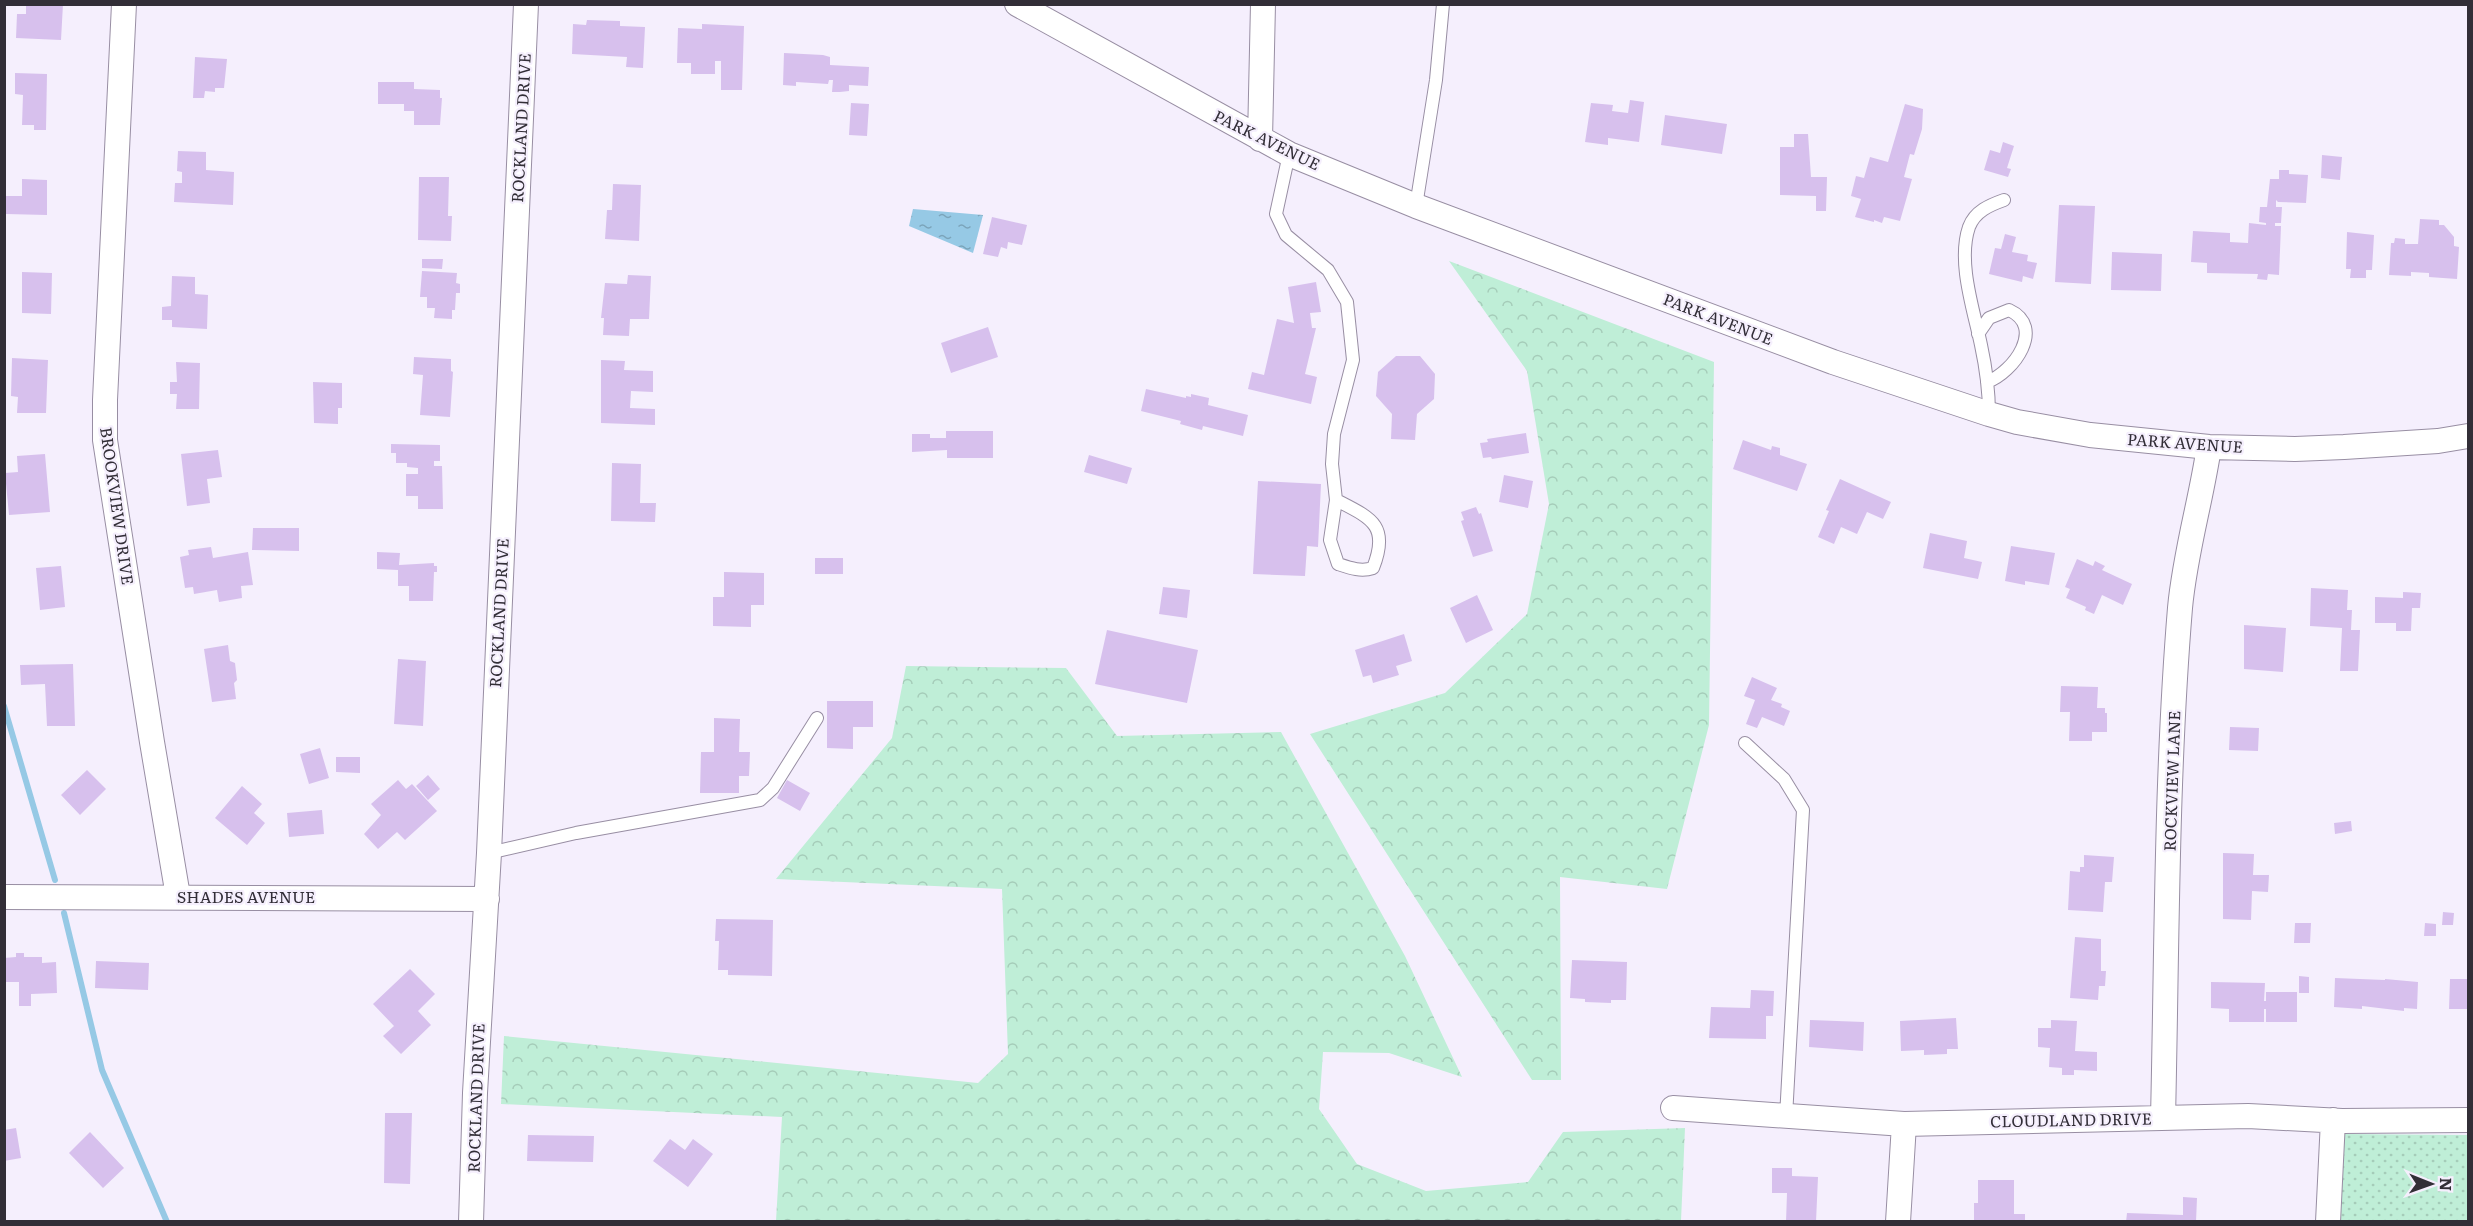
<svg xmlns="http://www.w3.org/2000/svg" width="2473" height="1226" viewBox="0 0 2473 1226" font-family="Literata,serif">
  <style>
    .green { fill: url(#green-dots) }
    .forest { fill: url(#forest-crowns) }
    .water { fill: url(#water-ripples) }
    .lines { fill: none; stroke-linecap: round; stroke-linejoin: round }
    .stream { stroke: #96c9e5; stroke-width: 6 }
    .building { fill: #d7c0ed }
    .service-casing { stroke: #988ea3; stroke-width: 14 }
    .minor-casing { stroke: #988ea3; stroke-width: 26 }
    .service { stroke: #fff; stroke-width: 12 }
    .minor { stroke: #fff; stroke-width: 24 }
    .labels { text-anchor: middle; stroke-width: 4.5; stroke-linejoin: round; paint-order: stroke }
    .street-label { font-size: 16px; fill: #322e37; stroke: #f5effd }
  </style>
  <defs>
    <pattern id="green-dots" width="8" height="8" patternUnits="userSpaceOnUse" patternTransform="scale(1.5)"><rect width="8" height="8" fill="#bfeed7"/><path d="M2 2h.1M6 6h.1" fill="none" stroke="#a5ccb9" stroke-width="1.8" stroke-linecap="round"/></pattern>
    <pattern id="forest-crowns" width="20" height="18" patternUnits="userSpaceOnUse" patternTransform="scale(1.5)"><rect width="20" height="18" fill="#bfeed7"/><path d="M2 6a3 3 0 1 1 6 0M12 15a3 3 0 1 1 6 0" fill="none" stroke="#a5ccb9"/></pattern>
    <pattern id="water-ripples" width="26" height="14" patternUnits="userSpaceOnUse" patternTransform="scale(1.5)"><rect width="26" height="14" fill="#96c9e5"/><path d="M2 4q2-2 4 0t4 0M15 11q2-2 4 0t4 0" fill="none" stroke="#7ba4ba"/></pattern>
  </defs>
  <rect width="100%" height="100%" fill="#f5effd"/>
  <path class="green" d="M2342 1134 2468 1135V1221L2337 1222Z"/>
  <path class="forest" d="M1449 261 1714 362 1709 725 1667 889 1560 877 1561 1080H1532L1310 734 1445 693 1527 614 1549 504 1527 371Z
    M906 666 1066 668 1117 736 1281 732 1405 956 1462 1077 1389 1053 1323 1052 1319 1109 1357 1164 1426 1191 1528 1182 1563 1132 1685 1128 1681 1221H776L782 1117 501 1104 504 1036 978 1083 1008 1054 1002 889 776 879 892 738Z"/>
  <path class="water" d="M913 209 983 215 973 253 909 226Z"/>
  <g class="lines">
    <path class="stream" d="M4 706 55 880
      M64 913 102 1070 167 1222"/>
  </g>
  <path class="building" d="M26 4H63L61 40 16 38 17 14H26Z
    M587 20 620 21V26L645 27 643 68 626 67 627 57 572 54 573 24 586 25Z
    M702 24 744 26 742 90H721V61H715V74H691V63H677L678 28 702 29Z
    M784 53 823 55 830 57V65L869 67 868 86 849 85V91L840 92H832L833 80H829L828 84 796 82V86L783 85Z
    M195 57 227 59 224 88H215V92L205 91 204 98H193Z
    M15 73 47 74 46 130H34V125H22L23 95 15 94Z
    M378 82H414V89L440 90V98H442L440 125H414V111H404V104H378Z
    M1630 100 1644 102 1639 142 1608 138V145L1585 142 1591 103 1613 105 1612 111 1628 113Z
    M851 103 869 104 867 136 849 135Z
    M1905 104 1923 109 1922 129 1914 155 1910 154 1904 177 1912 179 1900 221 1884 217 1882 223 1874 220V222L1855 217 1861 199 1851 196 1856 176 1864 178 1870 157 1888 162Z
    M1665 115 1727 124 1722 154 1661 145Z
    M1794 134H1808L1811 177H1827L1826 211H1816V196L1780 195V147H1794Z
    M2003 142 2014 146 2007 168 2011 169 2008 177 1984 170 1990 150 2000 153Z
    M178 151 206 152V170L234 172 233 205 174 202 175 183H182V172L177 171Z
    M2322 155 2342 157 2340 180 2321 178Z
    M2279 170H2289V174L2308 175 2306 203 2278 202 2276 200V207H2282L2281 223H2275V226H2281L2279 275 2268 274 2267 280 2257 279 2258 274 2207 273V263L2191 262 2193 231 2230 233V242L2248 243 2249 223 2266 225V223L2259 222 2260 207H2267L2270 179H2279Z
    M419 177H449L448 216H452L451 241 418 240Z
    M22 179 47 180V215L6 214V196H22Z
    M613 184 641 185 639 241 605 239 607 210H612Z
    M2059 205 2095 206 2091 284 2055 282Z
    M992 217 1027 225 1022 245 1008 242 1007 249 1001 247 998 257 983 254Z
    M2420 219 2439 220V225H2444L2454 237V246L2459 247 2457 279 2429 277V273L2411 272V276L2389 275 2391 243H2394L2395 238 2405 239V244H2418Z
    M2347 232 2374 235 2372 270H2366V278H2350L2351 269H2346Z
    M2005 234 2016 237 2012 252 2028 255 2027 261 2037 263 2033 279 2023 276 2022 282 1989 274 1995 248 2001 249Z
    M2112 252 2162 254 2161 291 2111 290Z
    M422 259H443L442 269 422 268Z
    M422 271 457 273 456 283 460 284V293H456L455 310H452V319L434 318 435 308H427V297H420Z
    M22 272 52 273 51 314 22 313Z
    M628 275 651 276 649 319H630L629 336 603 335 604 318H601L605 283 627 284Z
    M172 276 195 277V294L208 295 207 329 172 327V320H162V307L171 306Z
    M1316 282 1321 312 1310 313 1312 328H1316L1305 374 1317 377 1311 404 1248 389 1252 372 1264 375 1277 319 1294 323 1288 287Z
    M988 327 998 357 951 373 941 343Z
    M1396 356H1420L1435 374 1434 399 1417 414 1415 440 1391 439 1392 414 1376 396 1378 372Z
    M414 357 451 359V371L453 372 450 417 420 415 423 375 413 374Z
    M12 358 48 360 46 413H17L18 397 11 396Z
    M601 360 625 361 624 370 653 371V392L631 391 630 408 655 409V425L601 423Z
    M176 362 200 363 199 409H176L177 394H170V382H177Z
    M313 382 342 383V408H338V424L314 423Z
    M1146 389 1186 398V396L1191 397V394L1209 398 1208 405 1248 415 1243 436 1203 426 1202 430 1180 424 1181 421 1141 411Z
    M946 431H993V458H947V450L912 452V434H930V438H946Z
    M1526 433 1529 453 1492 459 1491 457 1483 458 1480 443 1488 442 1487 439Z
    M1743 440 1771 450 1772 446 1780 448V455L1807 464 1797 491 1733 469Z
    M391 444 440 445V461H434V466H442L443 509H418V496H406V474H418V468L407 467V463H396V453H391Z
    M218 450 222 477 207 479 210 503 187 506 181 454Z
    M45 454 50 512 9 515 5 473 18 472 17 456Z
    M1089 455 1132 468 1127 484 1084 472Z
    M612 463 641 464 640 503H656L655 522 611 521Z
    M1504 475 1533 481 1528 508 1499 502Z
    M1840 479 1891 502 1883 519 1867 512 1857 534 1841 527 1834 544 1818 537 1829 511 1826 510Z
    M1258 481 1321 484 1318 547 1307 546 1305 576 1253 574Z
    M1476 507 1479 514 1481 513 1493 551 1473 557 1461 521 1464 520 1461 512Z
    M253 528H299V551L252 550Z
    M1930 533 1967 541 1964 558 1982 562 1978 579 1923 568Z
    M2011 546 2055 553 2049 585 2025 581V585L2005 581Z
    M211 547 213 558 248 552 253 585 241 586 242 598 219 602 217 590 194 594 193 587 185 588 180 557 189 555 188 550Z
    M377 552 400 553 399 565 434 563V566H437V572H434L433 601H409V586H398V570L377 569Z
    M815 558H843V574H815Z
    M2077 559 2093 566 2095 561 2105 566 2102 570 2132 584 2123 605 2102 595 2094 614 2085 610 2086 607 2066 598 2070 589 2065 587Z
    M61 566 65 607 40 610 36 568Z
    M724 572 764 573V605H751V627L713 626V597H724Z
    M1163 587 1190 590 1187 618 1159 614Z
    M2311 588 2348 590 2347 610H2352L2351 630H2360L2358 671H2340L2342 628 2310 626Z
    M2403 592 2421 593 2420 608H2412L2411 631H2396V623H2375V597L2403 598Z
    M1477 595 1493 630 1466 643 1450 608Z
    M2244 625 2286 628 2283 672 2244 669Z
    M1107 630 1198 650 1187 703 1095 684Z
    M1404 634 1412 661 1396 666 1399 675 1373 683 1371 675 1363 677 1355 650Z
    M228 645 230 661 235 663 237 680 234 683 236 699 212 702 204 649Z
    M398 659 426 661 423 726 394 724Z
    M73 664 75 726H47L45 684 21 685 20 665Z
    M1752 677 1777 688 1771 700 1782 704 1781 707 1790 711 1784 726 1762 717 1757 728 1746 724 1755 700 1744 696Z
    M2061 686 2098 687 2097 708H2105V713H2107V732H2092V741H2069L2070 712H2060Z
    M827 701H873V727H853V749L827 748Z
    M714 718 740 719 739 752H750L749 776H739V793H700L701 752H714Z
    M2230 727 2259 728 2258 751 2229 750Z
    M320 748 329 778 309 784 300 754Z
    M336 757H360V773L336 772Z
    M87 770 106 789 80 815 61 795Z
    M428 775 440 789 428 800 416 786Z
    M398 780 406 789 412 784 437 811 405 840 397 832 378 849 364 834 381 815 371 804Z
    M787 780 810 793 800 811 777 798Z
    M242 786 262 804 254 813 265 823 247 845 215 818Z
    M322 810 324 834 289 837 287 813Z
    M2351 821 2352 831 2335 834 2334 823Z
    M2223 853 2254 854 2253 875H2269L2268 892 2252 891 2251 920 2223 919Z
    M2084 855 2114 857 2112 882H2105L2103 912 2068 910 2070 871 2080 872V867H2084Z
    M2443 912 2454 913 2453 925H2442Z
    M716 919 773 920 772 976 728 975V970H718L719 941H715Z
    M2295 923H2311L2310 943H2294Z
    M2425 923 2436 924V936H2424Z
    M2075 937 2101 939V971H2106L2105 986H2099L2098 1000 2070 998Z
    M16 953H24V957H42V963L56 962 57 993 31 994V1006H19V982H4V958L16 957Z
    M1572 960 1627 962 1626 1000H1611V1003L1585 1002V999L1570 998Z
    M96 961 149 963 148 990 95 988Z
    M410 969 435 994 418 1011 431 1025 401 1054 383 1036 394 1026 373 1004Z
    M2299 976 2309 977V993H2299Z
    M2335 978 2385 980V979L2418 982 2417 1009 2404 1008V1011L2362 1006V1009L2334 1007Z
    M2450 979H2468V1009H2449Z
    M2211 982 2265 983 2264 1001H2266V992H2297V1022H2266V1009H2264V1022H2229V1009L2211 1008Z
    M1751 990 1774 991 1773 1016H1766V1039L1709 1038 1711 1007 1750 1008Z
    M1956 1018 1958 1049H1947V1054L1924 1055V1050L1901 1051 1900 1021Z
    M1810 1020 1864 1022 1863 1051 1809 1047Z
    M2051 1020 2077 1021 2075 1051 2097 1052V1071L2074 1070V1075H2062V1068L2049 1067 2050 1048 2038 1047V1028H2051Z
    M385 1113H412L410 1184 384 1183Z
    M16 1128 21 1158 4 1161V1130Z
    M90 1132 124 1168 103 1188 69 1153Z
    M528 1135 594 1136 593 1162 527 1161Z
    M670 1139 685 1150 693 1139 713 1154 688 1187 653 1161Z
    M1772 1168H1792V1176L1818 1177 1816 1222H1786L1787 1193H1772Z
    M1978 1180H2014V1214H2025V1222H1974V1203H1978Z
    M2183 1197 2197 1198 2196 1222H2126L2127 1213 2183 1215Z"/>
  <g class="lines">
    <g class="service-casing">
      <path id="service" d="M1289 154 1276 214 1286 235 1328 270 1347 302 1353 360 1334 434 1332 464 1336 500 1330 540 1338 564C1350 568 1361 572 1373 568 1390 525 1371 518 1336 500
        M1416 206 1436 80 1443 4
        M1978 334 1989 318 2009 310C2046 327 2014 372 1987 382
        M1989 414C1989 391 1986 368 1981 345 1974 311 1957 262 1969 227 1975 211 1990 205 2004 200
        M1745 743 1784 779 1803 810 1786 1117
        M489 853 576 833 760 800 773 788 817 718"/>
    </g>
    <g class="minor-casing">
      <path id="minor" d="M124 4 105 400V440L152 742 178 896
        M1017 4 1289 154 1416 206 1833 362 1989 414 2017 422 2090 435 2209 447 2295 449 2344 447 2438 441 2468 436
        M1260 139 1263 4
        M4 897 487 899
        M1673 1108 1904 1124 2248 1116 2342 1121 2468 1120
        M2163 1118C2167 948 2166 777 2180 608 2185 553 2201 501 2209 447
        M471 1222 475 1093 489 853 526 4
        M1898 1222 1904 1124
        M2328 1222 2333 1120"/>
    </g>
    <use href="#service" class="service"/>
    <use href="#minor" class="minor"/>
  </g>
  <g class="labels">
    <g class="street-label">
      <text transform="translate(521 128) rotate(-87)" y="6">ROCKLAND DRIVE</text>
      <text transform="translate(1267 140) rotate(26)" y="6">PARK AVENUE</text>
      <text transform="translate(1718 319) rotate(21)" y="6">PARK AVENUE</text>
      <text transform="translate(2185 443) rotate(4)" y="6">PARK AVENUE</text>
      <text transform="translate(117 506) rotate(82)" y="6">BROOKVIEW DRIVE</text>
      <text transform="translate(499 613) rotate(-87)" y="6">ROCKLAND DRIVE</text>
      <text transform="translate(2172 781) rotate(-88)" y="6">ROCKVIEW LANE</text>
      <text x="246" y="903">SHADES AVENUE</text>
      <text transform="translate(476 1098) rotate(-88)" y="6">ROCKLAND DRIVE</text>
      <text transform="translate(2071 1120) rotate(-1)" y="6">CLOUDLAND DRIVE</text>
    </g>
  </g>
  <rect width="2473" height="1226" fill="none" stroke="#322e37" stroke-width="12"/>
  <g transform="translate(2431 1184) rotate(91)" stroke="#f5effd" stroke-width="4.5" paint-order="stroke">
  <path d="M0-4.5L10 22L0 15L-10 22Z" fill="#322e37"/>
  <text y="-9" font-size="16" font-weight="bold" text-anchor="middle" fill="#322e37">N</text>
  </g>
</svg>
